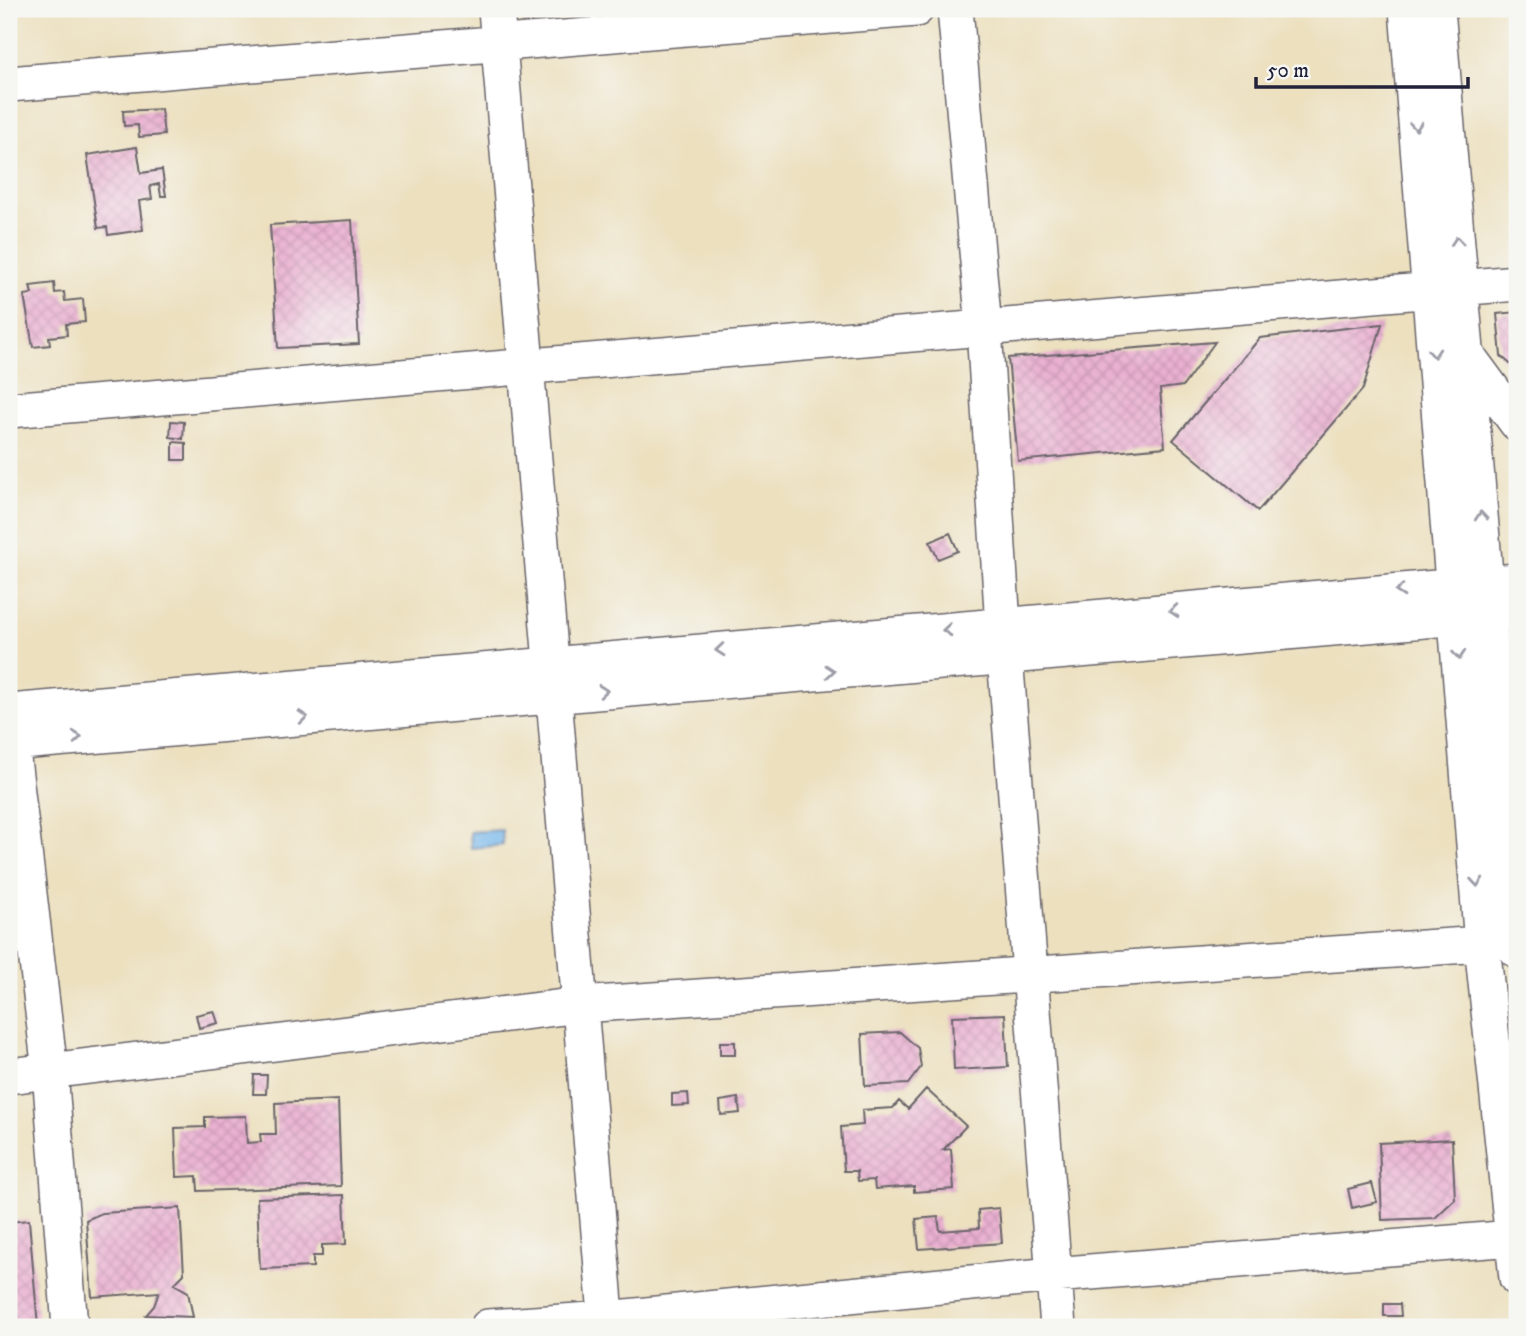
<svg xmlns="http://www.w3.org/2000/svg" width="1526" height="1336" viewBox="0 0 1526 1336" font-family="'IM FELL DW Pica',serif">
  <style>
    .water { fill: url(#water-ripples); stroke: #4c6c93; stroke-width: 2 }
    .building { fill: url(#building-cross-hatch) }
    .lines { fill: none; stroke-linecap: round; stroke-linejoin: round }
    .minor-casing { stroke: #696469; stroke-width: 38 }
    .minor { stroke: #fff; stroke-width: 35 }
    .oneway { stroke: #9c9ca7 }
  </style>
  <defs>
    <pattern id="water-ripples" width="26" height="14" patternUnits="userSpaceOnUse" patternTransform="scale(1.75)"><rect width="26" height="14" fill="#76b7eb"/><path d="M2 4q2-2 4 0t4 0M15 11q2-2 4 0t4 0" fill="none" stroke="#6094c0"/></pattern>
    <pattern id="building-cross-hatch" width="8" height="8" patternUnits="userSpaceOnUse" patternTransform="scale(1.75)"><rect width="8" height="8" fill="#eab0d1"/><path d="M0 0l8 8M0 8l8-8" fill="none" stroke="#c897b4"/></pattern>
  </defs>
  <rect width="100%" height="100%" fill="#f6f6f2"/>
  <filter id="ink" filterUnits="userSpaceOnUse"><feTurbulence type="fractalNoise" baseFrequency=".0143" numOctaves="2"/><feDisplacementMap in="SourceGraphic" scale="14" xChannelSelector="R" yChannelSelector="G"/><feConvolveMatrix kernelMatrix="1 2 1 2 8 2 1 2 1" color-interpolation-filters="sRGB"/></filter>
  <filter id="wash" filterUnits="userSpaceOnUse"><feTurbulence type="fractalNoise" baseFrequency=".00686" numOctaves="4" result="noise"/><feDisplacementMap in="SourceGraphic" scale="28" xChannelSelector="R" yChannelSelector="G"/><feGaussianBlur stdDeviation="1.57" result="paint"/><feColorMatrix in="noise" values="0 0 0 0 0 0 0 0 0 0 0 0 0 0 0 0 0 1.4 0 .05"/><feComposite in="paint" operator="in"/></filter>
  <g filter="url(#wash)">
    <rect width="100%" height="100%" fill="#ece0bf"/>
    <path class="water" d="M502 830 503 845 471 848 470 832Z"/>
    <g id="blocks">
      <path class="building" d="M161 109 164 135 139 137 138 125 124 126 123 111Z
        M137 147 141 173 162 170 166 196H161L159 184 150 186 152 199 139 201 143 230 108 235 107 227 98 228 87 155Z
        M352 220 359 344 278 348 270 225Z
        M54 283 55 293 64 292 65 301 83 299 85 322 66 324 67 335 49 337 50 345 33 347 24 295 32 294 30 286Z
        M1517 312V370L1501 356 1497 314Z
        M1382 324 1363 389 1258 511 1173 440 1260 338Z
        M1215 342 1183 386 1160 389 1165 447 1018 461 1008 358Z
        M171 421 184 422 183 439 170 437Z
        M173 442 186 443V460H173Z
        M950 533 958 551 938 559 930 542Z
        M214 1011 218 1023 199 1028 196 1015Z
        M1005 1014 1008 1067 954 1070 952 1016Z
        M900 1032 918 1048 921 1067 908 1084 865 1086 862 1034Z
        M720 1042H735V1055H720Z
        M254 1075H267L266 1094H253Z
        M926 1089 966 1126 943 1150 951 1149 954 1189 914 1192V1186L875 1189 874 1180 858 1181 857 1171H844L841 1127 863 1125 862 1110 893 1108 899 1101 908 1109Z
        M688 1093 689 1105 672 1106V1094Z
        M738 1098 740 1113 721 1115 720 1101Z
        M338 1100 341 1186 198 1191 197 1176 177 1177 175 1128 205 1127V1117L246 1116 247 1143 261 1142 260 1134H276L275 1103Z
        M1452 1139 1455 1199 1435 1218 1382 1220 1379 1143Z
        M1372 1183 1377 1202 1352 1208 1348 1189Z
        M344 1195 346 1244 322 1245V1256H313V1267L260 1269 257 1198Z
        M180 1208 184 1274 174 1284 188 1292 193 1317 146 1315 154 1306 159 1292 92 1297 86 1220 102 1213Z
        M999 1208 1002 1243 919 1249 916 1219 938 1217 940 1231 979 1228 978 1210Z
        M29 1220 38 1327H9V1222Z
        M1384 1304H1400L1401 1316H1384Z"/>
    </g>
  </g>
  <g filter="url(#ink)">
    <use href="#blocks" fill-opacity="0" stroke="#696469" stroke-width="2"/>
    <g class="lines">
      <g class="minor-casing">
        <path id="minor" d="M496 9 607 1327
          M955 9 984 328 1003 626
          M1407 9 1482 944 1517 1278
          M1437 9 1517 950
          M9 84 916 9
          M1467 355 1517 423
          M9 410 1517 283
          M1005 656 1058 1327
          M9 712 1517 581
          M11 742 50 1071 70 1327
          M9 743 1517 612
          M9 1076 580 1005 1482 944 1517 940
          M488 1327 606 1319 1053 1275 1513 1238"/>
      </g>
      <use href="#minor" class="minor"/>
    </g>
    <defs><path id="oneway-chevron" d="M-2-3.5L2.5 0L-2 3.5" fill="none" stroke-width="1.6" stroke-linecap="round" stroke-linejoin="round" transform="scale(1.75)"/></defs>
    <g class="oneway">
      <use href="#oneway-chevron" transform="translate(1416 126) rotate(86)"/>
      <use href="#oneway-chevron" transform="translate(1457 241) rotate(-95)"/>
      <use href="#oneway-chevron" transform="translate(1434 353) rotate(85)"/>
      <use href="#oneway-chevron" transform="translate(1481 516) rotate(-95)"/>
      <use href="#oneway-chevron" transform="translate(1400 591) rotate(175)"/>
      <use href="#oneway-chevron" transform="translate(1174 611) rotate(175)"/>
      <use href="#oneway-chevron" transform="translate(947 630) rotate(175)"/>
      <use href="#oneway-chevron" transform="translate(720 650) rotate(175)"/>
      <use href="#oneway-chevron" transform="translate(1459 655) rotate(85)"/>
      <use href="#oneway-chevron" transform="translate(830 671) rotate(-5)"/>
      <use href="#oneway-chevron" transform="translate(603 691) rotate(-5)"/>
      <use href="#oneway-chevron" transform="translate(303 717) rotate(-5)"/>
      <use href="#oneway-chevron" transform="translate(77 737) rotate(-5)"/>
      <use href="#oneway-chevron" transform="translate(1477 882) rotate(85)"/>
    </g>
  </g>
  <rect width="1526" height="1336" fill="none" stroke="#f6f6f2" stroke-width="35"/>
  <path d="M1256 77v10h212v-10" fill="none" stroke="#22223b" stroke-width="3.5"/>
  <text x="1267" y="77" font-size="21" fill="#22223b" stroke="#f6f6f2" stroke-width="5" paint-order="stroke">50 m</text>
</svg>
